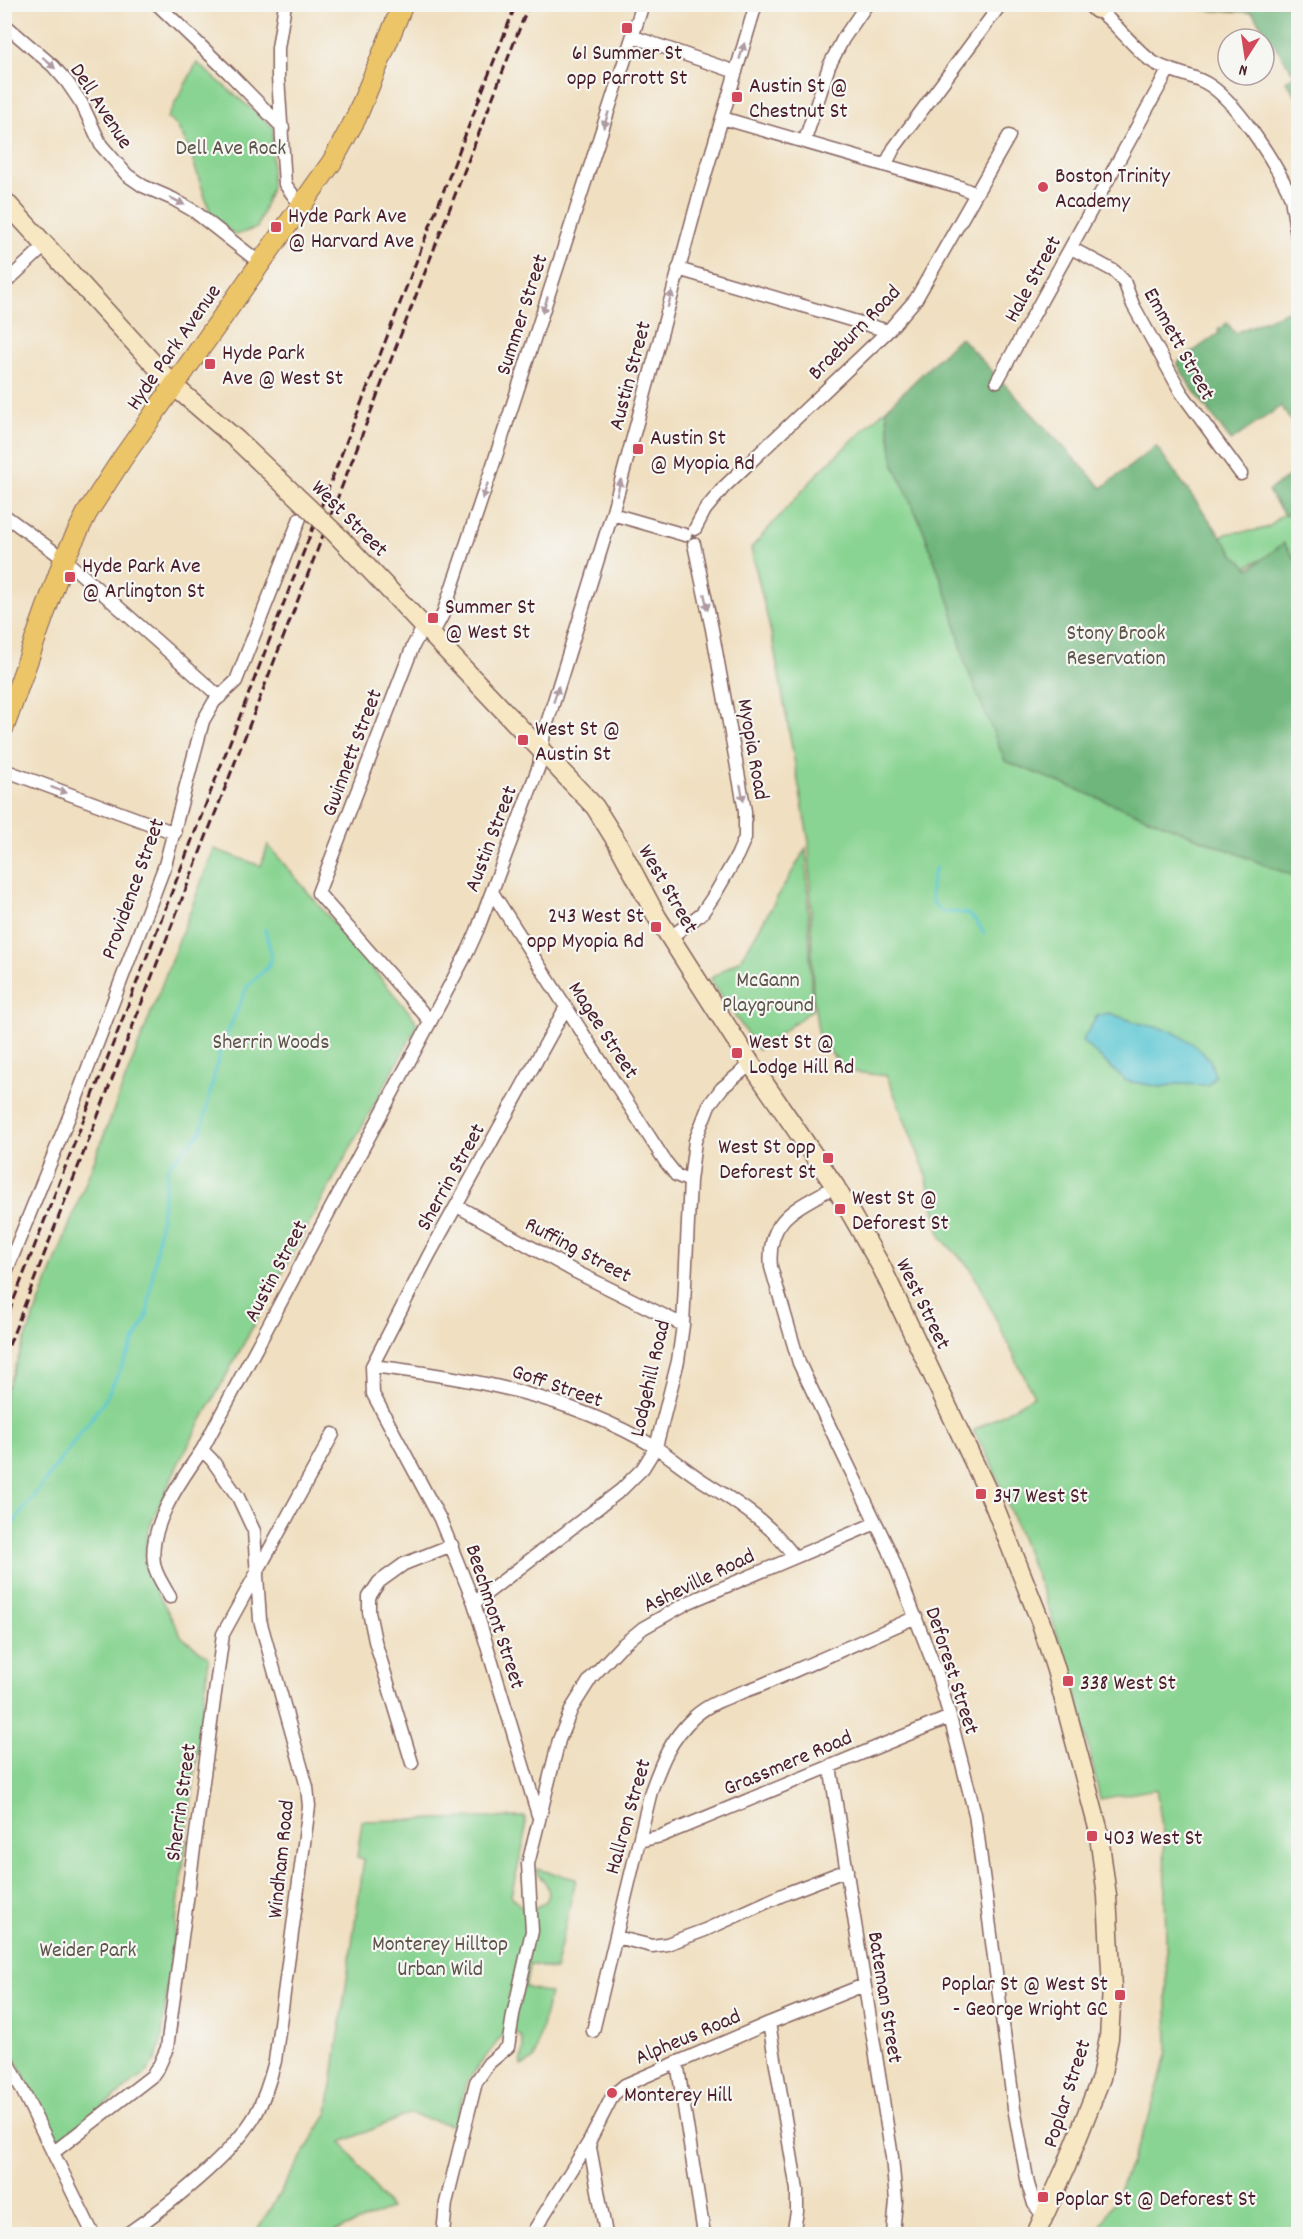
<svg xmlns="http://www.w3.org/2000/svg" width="1303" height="2239" viewBox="0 0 1303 2239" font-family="Dekko,sans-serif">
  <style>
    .green { fill: #89d492; stroke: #6a7a5e; stroke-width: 1.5 }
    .forest { fill: #6eb67c; stroke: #5c6a54; stroke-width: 1.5 }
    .water { fill: #5bc7d3; stroke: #52737f; stroke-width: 1.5 }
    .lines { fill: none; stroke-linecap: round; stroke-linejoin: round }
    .stream { stroke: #5bc7d3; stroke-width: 3 }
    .street-casing { stroke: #84625f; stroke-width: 15 }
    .secondary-casing { stroke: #84625f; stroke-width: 21 }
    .primary-casing { stroke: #84625f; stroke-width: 22 }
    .street { stroke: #fff; stroke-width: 12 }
    .secondary { stroke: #f7e8c3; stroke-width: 18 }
    .primary { stroke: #ecc569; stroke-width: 20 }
    .rail { stroke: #4a1f2b; stroke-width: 3; stroke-dasharray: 9 4.5; stroke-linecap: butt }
    .secondary-bridge-casing { stroke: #84625f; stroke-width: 21; stroke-linecap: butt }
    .secondary-bridge { stroke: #f7e8c3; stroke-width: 18 }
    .oneway { fill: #ae9aa0 }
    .poi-dot { fill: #d1495b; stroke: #f6f6f2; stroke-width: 2 }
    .labels { text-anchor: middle; stroke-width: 4.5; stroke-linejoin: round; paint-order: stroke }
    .poi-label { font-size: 22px; fill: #4a1f2b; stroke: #f6f6f2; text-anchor: start }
    .street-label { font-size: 22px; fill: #4a1f2b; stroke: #f6f6f2 }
    .park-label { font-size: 22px; fill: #5d554a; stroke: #f6f6f2 }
  </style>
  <rect width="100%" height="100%" fill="#f6f6f2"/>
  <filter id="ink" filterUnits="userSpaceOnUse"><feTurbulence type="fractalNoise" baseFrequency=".0167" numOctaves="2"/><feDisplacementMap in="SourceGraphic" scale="12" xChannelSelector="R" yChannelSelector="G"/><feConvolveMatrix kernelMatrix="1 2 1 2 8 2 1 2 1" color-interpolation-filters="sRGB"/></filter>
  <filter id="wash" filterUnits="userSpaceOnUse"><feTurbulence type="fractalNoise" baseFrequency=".008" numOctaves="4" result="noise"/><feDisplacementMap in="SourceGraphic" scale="24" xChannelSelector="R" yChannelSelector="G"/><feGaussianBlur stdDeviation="1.35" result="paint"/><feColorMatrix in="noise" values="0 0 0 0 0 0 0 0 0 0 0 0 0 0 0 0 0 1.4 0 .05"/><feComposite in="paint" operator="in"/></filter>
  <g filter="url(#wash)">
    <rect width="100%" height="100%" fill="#f0dfc0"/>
    <path class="green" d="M197 63 273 127 271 188 257 228 236 235 212 218 189 149 177 126 167 118Z
      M886 409 894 465 923 529 951 606 966 666 1210 841 1286 873 1298 860V2234H1097L1119 2191 1148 2121 1168 2051 1164 1839 1156 1789 1100 1799 1076 1693 1045 1598 989 1458 973 1431 1034 1396 971 1269 941 1238 925 1171 887 1076 846 1071 819 1038 813 995 809 842 773 642 751 548 822 469Z
      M1285 514H1298V559C1287 555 1265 557 1253 563 1249 565 1246 570 1243 573L1213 541C1232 526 1252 536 1270 526 1276 522 1277 516 1285 514Z
      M268 845 415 1019 417 1026 178 1464 150 1526 146 1542 145 1562 152 1583 182 1637 209 1658 161 2042 156 2059 147 2072 61 2138H57L5 2040 4 1395 214 849 261 866Z
      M806 848 812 1010 758 1050 710 979 742 958Z
      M525 1817V1838L511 1895 520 1906 526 1909C539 1908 555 1901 546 1884 543 1877 536 1877 536 1869L576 1879 555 1970 530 1964 525 1987 550 1993 534 2060 521 2066C523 2049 529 2032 506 2030L466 2083 455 2126 409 2114 342 2142 390 2209 329 2234H255L328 2113 364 1859 357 1857 362 1821Z"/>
    <path class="forest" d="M1205 5H1298V99L1286 81 1295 75 1252 12 1203 10Z
      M1295 308 1298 320V432L1281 406 1231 441 1189 384 1177 363 1219 333 1218 330 1227 323 1235 333Z
      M960 337 1102 488 1156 446 1233 553 1249 569 1284 543 1298 563V878L1005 761 966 666 951 606 923 529 894 465 886 409Z
      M1298 470V506L1285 516 1268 491Z"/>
    <path class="water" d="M1109 1013 1138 1023 1172 1031 1195 1045 1210 1060 1215 1076 1208 1085 1176 1084 1161 1087 1126 1081 1082 1041 1097 1016Z"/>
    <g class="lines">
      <path class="stream" d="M936 868C930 882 925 907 946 912 954 914 961 910 969 915 975 919 980 926 984 933
        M4 1536 105 1400 147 1316 168 1166 201 1132 220 1051 247 987 268 967 271 960V953L265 929"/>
    </g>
  </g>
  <g filter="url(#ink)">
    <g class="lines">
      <g class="street-casing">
        <path id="street" d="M157 4 229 73 283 128
          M285 4 278 48V77L285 184 301 206
          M1097 9C1117 24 1131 45 1150 60 1166 72 1188 73 1206 83 1235 99 1271 157 1287 188L1291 198 1298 242
          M4 24 53 66 67 82 82 104 101 145 127 175 143 186 173 199 194 211 260 263
          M634 37 736 72
          M722 118 960 187 976 194
          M805 140 829 66 843 39 867 4
          M886 164 894 148 1001 4
          M1071 248 1114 271 1124 281 1133 305 1181 392 1241 474
          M678 269 888 331
          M4 284 45 246
          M997 381 1169 69
          M612 514 685 535
          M4 515 64 559 220 697
          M695 529 705 510 724 487 888 331 916 299 1009 136
          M424 626 413 646 318 893 430 1021
          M432 635 443 614 495 459 643 4
          M4 770 175 833
          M492 892 665 1161 676 1175 690 1181
          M671 937 702 913 715 894 737 856 745 838V811L712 629 694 544
          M835 1186C798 1208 766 1217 771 1267L799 1363 889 1550 937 1673 950 1717 975 1814 1014 2108 1028 2184 1034 2204 1044 2217
          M457 1206 574 1271 683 1325
          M4 1277 75 1102 165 865 203 721 214 702 236 681 300 518
          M372 1366 373 1394 440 1519 474 1603 538 1815
          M372 1366C471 1378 568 1395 655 1447 671 1457 685 1469 700 1479 724 1495 750 1510 771 1530 780 1538 787 1548 795 1557
          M372 1366 429 1255 566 1007
          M170 1597C165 1588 158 1578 155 1568 145 1530 181 1480 202 1450L468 951 477 931 539 766 544 733 612 514 700 192 756 4
          M474 1603 621 1490 643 1468 656 1447 678 1361 683 1325 690 1181 695 1141 709 1105 722 1088 751 1064
          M412 1763 375 1641 369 1612V1597L379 1582 404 1564 452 1545
          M830 1766 892 2157 896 2201 893 2234
          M639 1841 661 1836 950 1717
          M616 1937 652 1946 667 1944 705 1930 787 1893 847 1870
          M769 2023 797 2190V2212L793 2234
          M593 2031 651 1791C662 1761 670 1740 694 1717 714 1699 740 1694 764 1684 815 1662 865 1640 916 1617
          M4 2053 93 2234
          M677 2062 704 2234
          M589 2142 606 2234
          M54 2152 152 2076 159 2066 167 2048 223 1634 333 1434
          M127 2234C166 2207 233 2155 256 2114 265 2097 270 2080 275 2061L309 1806 307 1787 260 1620 254 1531 238 1497 212 1460 202 1450
          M443 2234 446 2203 476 2082 489 2063 508 2047 513 2015 532 1931 528 1864 559 1740 572 1708 591 1678 620 1647 643 1628 689 1602 876 1523
          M532 2234 589 2142 613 2095 625 2085 769 2023 864 1985"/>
      </g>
      <g class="secondary-casing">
        <path id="secondary" d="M1092 4 1097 9 1102 4
          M4 200 174 386 237 440 295 495
          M336 534 595 807 618 844 657 917 751 1064 835 1186 882 1268 994 1505 1041 1623 1056 1670 1098 1828 1107 1896 1112 1989 1109 2038 1101 2078 1066 2167 1036 2234"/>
      </g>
      <g class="primary-casing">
        <path id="primary" d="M4 727 64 559 87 513 122 459 332 162 356 118 403 4"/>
      </g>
      <use href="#street" class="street"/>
      <use href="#secondary" class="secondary"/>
      <use href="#primary" class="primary"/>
      <path class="rail" d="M4 1325 516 4
        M4 1358 529 4"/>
      <g class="secondary-bridge-casing">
        <path id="secondary-bridge" d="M295 495 336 534"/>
      </g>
      <use href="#secondary-bridge" class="secondary-bridge"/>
    </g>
    <defs><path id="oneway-solid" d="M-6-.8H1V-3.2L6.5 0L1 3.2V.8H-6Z" transform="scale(1.5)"/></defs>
    <g class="oneway">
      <use href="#oneway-solid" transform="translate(742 51) rotate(-73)"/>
      <use href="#oneway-solid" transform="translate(49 63) rotate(42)"/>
      <use href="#oneway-solid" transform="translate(606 120) rotate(108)"/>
      <use href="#oneway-solid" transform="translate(177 201) rotate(27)"/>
      <use href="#oneway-solid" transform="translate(670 299) rotate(-75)"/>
      <use href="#oneway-solid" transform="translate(545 305) rotate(108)"/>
      <use href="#oneway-solid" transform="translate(619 487) rotate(-75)"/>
      <use href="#oneway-solid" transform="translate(485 491) rotate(109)"/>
      <use href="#oneway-solid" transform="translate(706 602) rotate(78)"/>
      <use href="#oneway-solid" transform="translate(556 694) rotate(-73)"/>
      <use href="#oneway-solid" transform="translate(59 790) rotate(20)"/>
      <use href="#oneway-solid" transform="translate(742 793) rotate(79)"/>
    </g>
  </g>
  <g class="poi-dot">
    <rect x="621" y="22" width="12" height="12" rx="3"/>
    <rect x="731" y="91" width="12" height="12" rx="3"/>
    <circle cx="1043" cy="187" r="6"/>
    <rect x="270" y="221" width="12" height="12" rx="3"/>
    <rect x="204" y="358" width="12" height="12" rx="3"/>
    <rect x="632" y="443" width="12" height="12" rx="3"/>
    <rect x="64" y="571" width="12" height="12" rx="3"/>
    <rect x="427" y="612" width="12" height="12" rx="3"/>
    <rect x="517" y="734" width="12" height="12" rx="3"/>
    <rect x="650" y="921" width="12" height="12" rx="3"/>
    <rect x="731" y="1047" width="12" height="12" rx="3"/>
    <rect x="822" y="1152" width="12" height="12" rx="3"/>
    <rect x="834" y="1203" width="12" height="12" rx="3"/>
    <rect x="975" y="1488" width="12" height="12" rx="3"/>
    <rect x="1062" y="1675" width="12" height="12" rx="3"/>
    <rect x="1086" y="1830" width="12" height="12" rx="3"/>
    <rect x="1114" y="1989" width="12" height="12" rx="3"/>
    <circle cx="612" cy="2093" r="6"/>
    <rect x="1037" y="2191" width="12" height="12" rx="3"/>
  </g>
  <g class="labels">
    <g class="poi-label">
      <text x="627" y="59" text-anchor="middle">61 Summer St<tspan x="627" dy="25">opp Parrott St</tspan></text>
      <text x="749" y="92">Austin St @<tspan x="749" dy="25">Chestnut St</tspan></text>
      <text x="1055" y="182">Boston Trinity<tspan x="1055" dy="25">Academy</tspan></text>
      <text x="288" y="222">Hyde Park Ave<tspan x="288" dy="25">@ Harvard Ave</tspan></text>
      <text x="222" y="359">Hyde Park<tspan x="222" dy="25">Ave @ West St</tspan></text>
      <text x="650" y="444">Austin St<tspan x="650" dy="25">@ Myopia Rd</tspan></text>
      <text x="82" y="572">Hyde Park Ave<tspan x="82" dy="25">@ Arlington St</tspan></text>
      <text x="445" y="613">Summer St<tspan x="445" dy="25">@ West St</tspan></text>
      <text x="535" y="735">West St @<tspan x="535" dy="25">Austin St</tspan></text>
      <text x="644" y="922" text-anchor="end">243 West St<tspan x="644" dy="25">opp Myopia Rd</tspan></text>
      <text x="749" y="1048">West St @<tspan x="749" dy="25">Lodge Hill Rd</tspan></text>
      <text x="816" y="1153" text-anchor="end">West St opp<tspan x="816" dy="25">Deforest St</tspan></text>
      <text x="852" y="1204">West St @<tspan x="852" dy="25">Deforest St</tspan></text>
      <text x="993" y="1502">347 West St</text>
      <text x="1080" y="1689">338 West St</text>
      <text x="1104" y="1844">403 West St</text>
      <text x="1108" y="1990" text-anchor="end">Poplar St @ West St<tspan x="1108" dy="25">- George Wright GC</tspan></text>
      <text x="624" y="2101">Monterey Hill</text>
      <text x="1055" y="2205">Poplar St @ Deforest St</text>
    </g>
    <g class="street-label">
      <text transform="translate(103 105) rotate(57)" y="8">Dell Avenue</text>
      <text transform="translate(1031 278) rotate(-61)" y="8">Hale Street</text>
      <text transform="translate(520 314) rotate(-72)" y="8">Summer Street</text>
      <text transform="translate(853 331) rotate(-46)" y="8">Braeburn Road</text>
      <text transform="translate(1181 343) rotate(61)" y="8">Emmett Street</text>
      <text transform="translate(172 346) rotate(-55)" y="8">Hyde Park Avenue</text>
      <text transform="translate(628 375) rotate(-75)" y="8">Austin Street</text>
      <text transform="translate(351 517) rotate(45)" y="8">West Street</text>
      <text transform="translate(755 749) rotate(80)" y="8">Myopia Road</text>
      <text transform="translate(350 752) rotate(-69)" y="8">Gwinnett Street</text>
      <text transform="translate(489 838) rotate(-69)" y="8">Austin Street</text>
      <text transform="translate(131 888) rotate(-70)" y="8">Providence Street</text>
      <text transform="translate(670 888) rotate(60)" y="8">West Street</text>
      <text transform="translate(605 1029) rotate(57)" y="8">Magee Street</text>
      <text transform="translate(449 1176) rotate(-61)" y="8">Sherrin Street</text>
      <text transform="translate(579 1248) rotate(28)" y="8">Ruffing Street</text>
      <text transform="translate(274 1270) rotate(-62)" y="8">Austin Street</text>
      <text transform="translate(925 1303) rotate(64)" y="8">West Street</text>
      <text transform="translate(648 1378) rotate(-77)" y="8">Lodgehill Road</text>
      <text transform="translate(558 1384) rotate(19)" y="8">Goff Street</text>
      <text transform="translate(698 1579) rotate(-26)" y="8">Asheville Road</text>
      <text transform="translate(497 1616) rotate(72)" y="8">Beechmont Street</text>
      <text transform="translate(954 1670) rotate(72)" y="8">Deforest Street</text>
      <text transform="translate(787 1761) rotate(-23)" y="8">Grassmere Road</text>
      <text transform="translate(179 1802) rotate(-82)" y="8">Sherrin Street</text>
      <text transform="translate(626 1816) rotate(-74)" y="8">Hallron Street</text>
      <text transform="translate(279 1859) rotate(-84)" y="8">Windham Road</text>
      <text transform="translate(887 1997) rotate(81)" y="8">Bateman Street</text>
      <text transform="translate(687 2035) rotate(-23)" y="8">Alpheus Road</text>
      <text transform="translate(1065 2093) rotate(-72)" y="8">Poplar Street</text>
    </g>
    <g class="park-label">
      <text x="231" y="154">Dell Ave Rock</text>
      <text x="1116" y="639">Stony Brook<tspan x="1116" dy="25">Reservation</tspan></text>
      <text x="768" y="986">McGann<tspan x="768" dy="25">Playground</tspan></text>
      <text x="271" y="1048">Sherrin Woods</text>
      <text x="440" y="1950">Monterey Hilltop<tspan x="440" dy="25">Urban Wild</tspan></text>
      <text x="88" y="1956">Weider Park</text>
    </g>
  </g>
  <rect width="1303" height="2239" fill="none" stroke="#f6f6f2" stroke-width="24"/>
  <g transform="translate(1246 57) rotate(192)"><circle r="28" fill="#f6f6f2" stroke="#b1a0a2" stroke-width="1.5"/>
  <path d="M0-4.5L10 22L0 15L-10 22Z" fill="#d1495b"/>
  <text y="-9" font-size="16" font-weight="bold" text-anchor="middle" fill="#4a1f2b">N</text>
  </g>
</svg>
